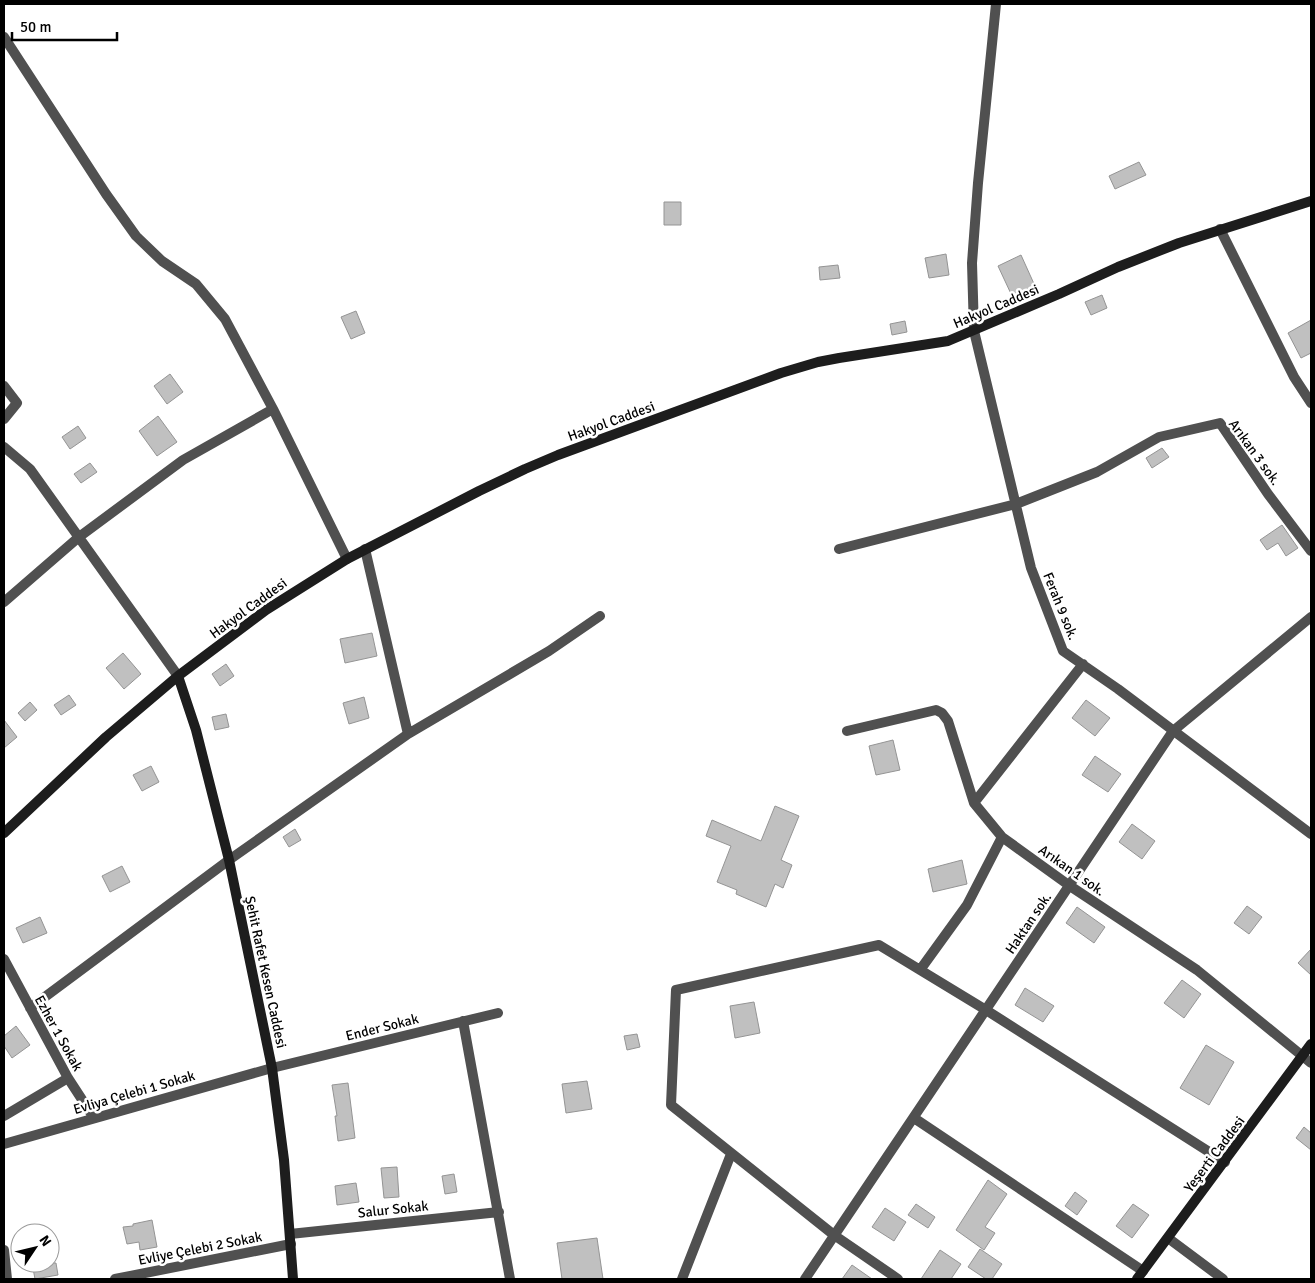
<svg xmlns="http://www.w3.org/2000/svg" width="1315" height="1283" viewBox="0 0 1315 1283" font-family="Signika,sans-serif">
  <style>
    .building { fill: #c0c0c0; stroke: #949494 }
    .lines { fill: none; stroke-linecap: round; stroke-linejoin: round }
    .street { stroke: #505050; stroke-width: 10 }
    .secondary { stroke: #1d1d1d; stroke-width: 10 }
    .labels { text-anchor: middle; stroke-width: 5; stroke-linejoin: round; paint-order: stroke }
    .street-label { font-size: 14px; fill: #000; stroke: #fff }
  </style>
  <rect width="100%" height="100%" fill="#fff"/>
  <path class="building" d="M1139 162 1146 175 1115 189 1109 176Z
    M664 202H681V225H664Z
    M946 254 949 275 929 278 925 258Z
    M1021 255 1035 286 1012 296 998 266Z
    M838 265 840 278 820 280 819 267Z
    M1102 295 1107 308 1091 315 1085 302Z
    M356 311 365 333 351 339 341 317Z
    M1311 320V353L1301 358 1288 333Z
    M905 321 907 332 892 335 890 324Z
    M170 374 183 392 167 404 154 386Z
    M158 416 177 442 157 456 139 431Z
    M78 426 86 438 70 449 62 437Z
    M1162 448 1169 457 1152 468 1146 458Z
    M90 463 97 472 81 483 74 474Z
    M1282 525 1298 548 1286 556 1278 543 1267 550 1260 540Z
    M372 633 377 656 345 663 340 639Z
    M123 653 141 674 124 689 106 668Z
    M226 664 234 676 220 686 212 674Z
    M69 695 76 705 61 715 54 705Z
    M364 697 369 718 349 724 343 703Z
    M1086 700 1110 718 1095 736 1072 718Z
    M30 702 37 710 25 721 18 713Z
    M226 714 229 727 215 730 212 717Z
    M4 720 17 737 4 748Z
    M893 740 900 770 876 775 869 746Z
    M1095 756 1121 774 1108 792 1082 775Z
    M151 766 159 782 142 791 133 775Z
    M775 806 799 816 781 860 792 865 783 888 775 884 766 907 736 894 737 890 717 882 731 846 706 836 712 820 761 841Z
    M1132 824 1155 841 1142 859 1119 842Z
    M295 829 301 840 289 847 283 837Z
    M962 860 967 884 933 892 928 869Z
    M122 866 130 882 110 892 102 876Z
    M1247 906 1262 917 1249 934 1234 923Z
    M1077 907 1105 927 1094 943 1066 923Z
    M40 917 47 933 23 943 16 928Z
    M1311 949V975L1298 963Z
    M1182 980 1201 994 1184 1018 1164 1003Z
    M1025 988 1054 1006 1043 1022 1015 1005Z
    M754 1002 760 1033 735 1038 730 1006Z
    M16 1026 30 1045 12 1058 4 1046V1036Z
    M637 1034 640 1047 627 1050 624 1036Z
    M1206 1045 1234 1062 1209 1105 1180 1088Z
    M587 1081 592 1109 566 1113 562 1084Z
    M348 1083 355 1138 338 1141 335 1116H337L332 1085Z
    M1304 1127 1311 1133V1150L1296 1138Z
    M397 1167 399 1197 384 1198 381 1168Z
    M454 1174 457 1192 445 1194 442 1176Z
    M988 1180 1007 1194 985 1227 995 1233 984 1250 956 1230Z
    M356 1183 359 1202 337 1205 335 1186Z
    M1075 1192 1087 1201 1077 1215 1065 1206Z
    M916 1204 935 1217 928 1228 908 1215Z
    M1133 1204 1149 1215 1132 1238 1116 1226Z
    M885 1208 906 1222 894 1241 872 1227Z
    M152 1220 157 1247 140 1250 139 1242 127 1244 123 1227 133 1226V1224Z
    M597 1238 603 1279H562L557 1243Z
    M980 1249 1002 1264 992 1279H986L968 1267Z
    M940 1250 961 1264 951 1279H921Z
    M32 1263H56L58 1275 35 1279Z
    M852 1265 872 1279H842Z"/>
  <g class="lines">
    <path class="street" d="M996 4 978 183 972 263 974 331 1031 568 1063 651 1118 689 1311 834
      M4 37 106 194 136 236 162 261 196 284 225 319 273 409 347 559
      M1220 229 1294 377 1311 403
      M4 386 17 403 4 419
      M4 447 30 469 178 676
      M839 549 1016 504 1097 472 1159 437 1220 423 1268 494 1311 551
      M4 602 79 537 183 460 273 409
      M1083 664 974 803 1002 837 1070 886 1197 970 1311 1063
      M847 731 936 710 942 713 948 721 974 803
      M408 734 549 651 600 616
      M4 959 68 1078 94 1118
      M920 970 967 905 1002 837
      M30 1008 229 860 408 734 365 549
      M463 1021 510 1279
      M4 1116 68 1078
      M914 1118 1143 1271
      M4 1144 272 1068 498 1013
      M290 1234 499 1212
      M1168 1238 1223 1279
      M4 1250 7 1279
      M115 1279 291 1244
      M682 1279 731 1154
      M805 1279 1173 731 1311 617
      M898 1279 834 1235 671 1105 676 990 879 945 986 1010 1225 1162"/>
    <path class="secondary" d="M178 676 196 730 229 860 272 1068 284 1160 293 1279
      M4 833 106 737 178 676 266 610 347 559 479 491 525 469 558 455 781 373 818 362 839 358 948 341 1059 294 1118 267 1179 243 1311 201
      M1137 1279 1311 1044"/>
  </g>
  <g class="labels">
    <g class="street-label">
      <text transform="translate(996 306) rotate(-23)" y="5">Hakyol Caddesi</text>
      <text transform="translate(611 421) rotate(-20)" y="5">Hakyol Caddesi</text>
      <text transform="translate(1255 452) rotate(54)" y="5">Arıkan 3 sok.</text>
      <text transform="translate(1061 606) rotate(68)" y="5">Ferah 9 sok.</text>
      <text transform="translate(248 608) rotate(-36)" y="5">Hakyol Caddesi</text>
      <text transform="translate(1072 870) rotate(35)" y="5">Arıkan 1 sok.</text>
      <text transform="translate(1028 923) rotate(-56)" y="5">Haktan sok.</text>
      <text transform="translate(266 972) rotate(78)" y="5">Şehit Rafet Kesen Caddesi</text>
      <text transform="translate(382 1027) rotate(-14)" y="5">Ender Sokak</text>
      <text transform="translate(59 1033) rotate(61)" y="5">Ezher 1 Sokak</text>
      <text transform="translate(134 1092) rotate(-16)" y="5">Evliya Çelebi 1 Sokak</text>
      <text transform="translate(1214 1154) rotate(-53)" y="5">Yeşerti Caddesi</text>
      <text transform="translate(393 1209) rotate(-6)" y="5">Salur Sokak</text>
      <text transform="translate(200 1248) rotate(-11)" y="5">Evliye Çelebi 2 Sokak</text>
    </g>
  </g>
  <rect width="1315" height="1283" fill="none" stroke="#000000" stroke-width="10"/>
  <g transform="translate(35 1248) rotate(55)"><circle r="24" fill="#ffffff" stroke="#999999"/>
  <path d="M0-4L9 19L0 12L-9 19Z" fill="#000000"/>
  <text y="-8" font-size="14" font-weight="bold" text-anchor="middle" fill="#000000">N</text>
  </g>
  <path d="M12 32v8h105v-8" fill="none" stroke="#000000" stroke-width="2.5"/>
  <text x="20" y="32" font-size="15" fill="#000000" stroke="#ffffff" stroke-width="4" paint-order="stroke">50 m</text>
</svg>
